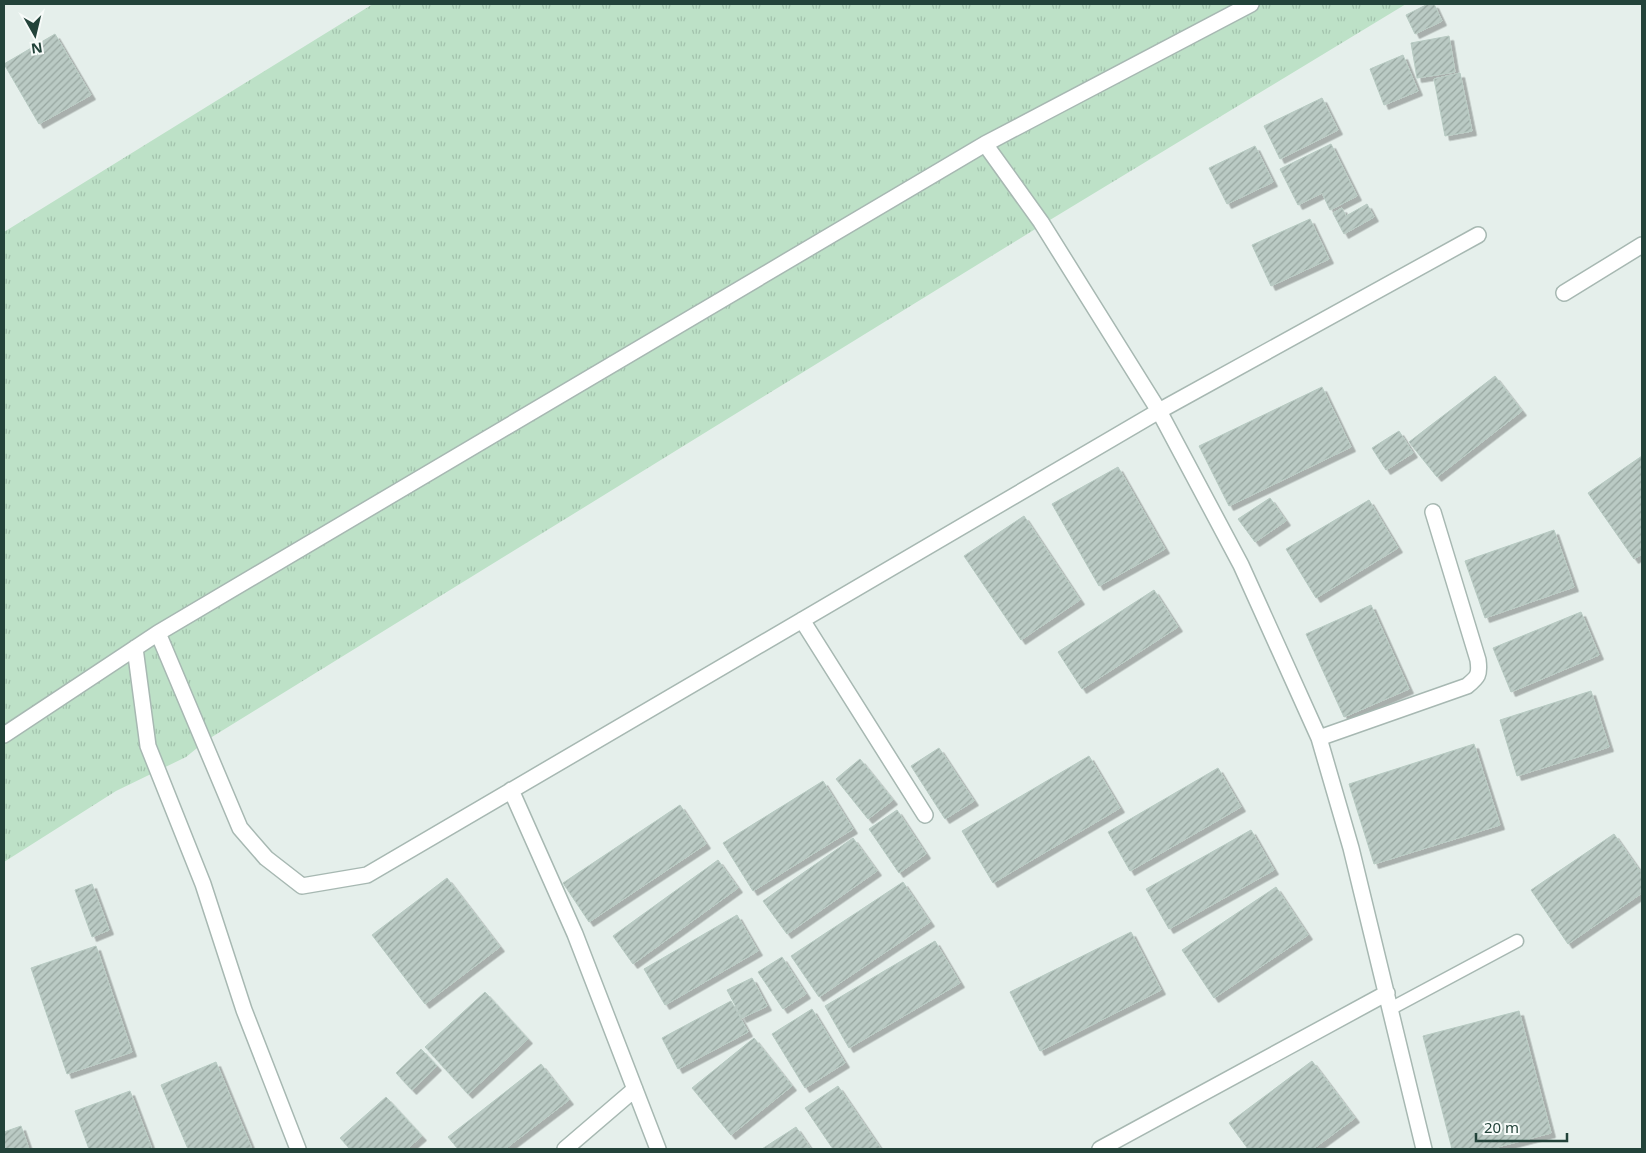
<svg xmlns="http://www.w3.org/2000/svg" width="1646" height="1153" viewBox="0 0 1646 1153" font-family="'Noto Sans',sans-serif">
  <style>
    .grass { fill: url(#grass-tufts) }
    .building { fill: url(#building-hatch); stroke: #b7cac2; filter: url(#shadow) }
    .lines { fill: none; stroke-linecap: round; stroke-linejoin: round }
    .service-casing { stroke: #a7b8b2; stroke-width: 15 }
    .minor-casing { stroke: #a7b8b2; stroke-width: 18 }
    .service { stroke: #fff; stroke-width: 12 }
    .minor { stroke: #fff; stroke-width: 15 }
  </style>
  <defs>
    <pattern id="grass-tufts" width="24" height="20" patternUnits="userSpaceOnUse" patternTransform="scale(1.25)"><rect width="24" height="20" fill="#bde1c7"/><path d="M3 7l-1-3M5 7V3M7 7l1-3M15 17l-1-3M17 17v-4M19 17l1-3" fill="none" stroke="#a2c2ac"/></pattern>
    <pattern id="building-hatch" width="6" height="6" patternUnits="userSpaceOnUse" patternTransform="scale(1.25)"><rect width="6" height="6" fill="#bacac4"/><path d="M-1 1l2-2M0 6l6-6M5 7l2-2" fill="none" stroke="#97a6a0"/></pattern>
    <filter id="shadow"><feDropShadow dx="4.5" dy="4.5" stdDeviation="0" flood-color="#0004"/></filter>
  </defs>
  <rect width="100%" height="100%" fill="#e5efeb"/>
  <path class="grass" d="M373 4H1406L1045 223 207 740 186 757 116 791 4 862V232Z"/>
  <path class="building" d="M1428 4H1434L1442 21 1415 34 1406 15Z
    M55 34 91 95 39 124 4 64Z
    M1449 36 1455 72 1417 78 1411 43Z
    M1403 55 1418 91 1384 105 1370 69Z
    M1460 73 1472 131 1445 136 1434 79Z
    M1322 98 1338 130 1280 159 1264 126Z
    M1331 144 1357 196 1330 210 1322 193 1298 205 1280 169Z
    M1255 146 1273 182 1227 204 1209 168Z
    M1367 204 1374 217 1344 234 1333 213 1342 208 1346 216Z
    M1310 219 1329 259 1271 286 1252 245Z
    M1495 376 1522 411 1437 477 1409 442Z
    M1322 387 1351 447 1229 506 1199 446Z
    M1399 431 1413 453 1386 470 1372 448Z
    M1642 456V554L1634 559 1588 493Z
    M1118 467 1165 549 1099 586 1052 504Z
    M1270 498 1286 521 1255 542 1238 519Z
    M1369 500 1398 548 1316 598 1286 549Z
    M1024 516 1080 600 1021 640 964 556Z
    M1554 530 1574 587 1485 618 1465 561Z
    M1154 590 1178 627 1082 689 1058 652Z
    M1371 605 1409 689 1344 717 1306 634Z
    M1581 612 1599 655 1511 692 1493 648Z
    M1591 691 1609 747 1517 776 1500 720Z
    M1474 744 1500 825 1374 864 1349 784Z
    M939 748 974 801 945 819 911 766Z
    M1089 756 1120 808 993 883 962 831Z
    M860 759 893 800 868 819 836 779Z
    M1218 768 1241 807 1130 871 1108 832Z
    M823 781 853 829 753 891 723 843Z
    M680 805 706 844 589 922 563 883Z
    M897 810 926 854 899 873 869 829Z
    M1251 830 1274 870 1169 929 1146 889Z
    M1614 834 1642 874V893L1568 944 1531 890Z
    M853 838 877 871 787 934 763 901Z
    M718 860 738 888 633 964 613 936Z
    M447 878 500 947 425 1004 372 935Z
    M903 882 930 922 819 997 791 956Z
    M92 884 109 930 92 937 75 890Z
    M1276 887 1308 935 1214 998 1182 950Z
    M737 915 758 951 665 1005 644 969Z
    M1131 932 1161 990 1040 1051 1010 992Z
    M935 941 960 983 849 1048 825 1006Z
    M96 946 132 1052 67 1074 31 968Z
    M782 957 806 994 783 1009 758 972Z
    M752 978 767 1006 742 1018 727 990Z
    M485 992 528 1039 468 1094 425 1047Z
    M731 1001 748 1032 678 1069 662 1038Z
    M812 1009 845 1063 805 1088 772 1034Z
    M1519 1011 1551 1133 1490 1149H1452L1423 1036Z
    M754 1038 792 1086 731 1135 692 1088Z
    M421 1049 437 1066 412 1090 396 1073Z
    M1312 1061 1355 1118 1313 1149H1248L1229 1123Z
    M216 1062 252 1149H188L161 1085Z
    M541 1064 569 1100 505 1149H458L448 1137Z
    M838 1086 881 1149H833L805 1108Z
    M130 1091 152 1149H89L75 1111Z
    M386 1097 422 1136 407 1149H350L340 1138Z
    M21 1126 29 1149H4V1132Z
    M796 1127 811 1149H762Z"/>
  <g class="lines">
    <g class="service-casing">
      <path id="service" d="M1390 1009 1517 941"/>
    </g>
    <g class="minor-casing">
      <path id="minor" d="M985 144 1041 222 1159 411 1241 565 1319 738 1351 848 1424 1149
        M1564 293 1642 245
        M802 620 925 815
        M158 633 240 828 266 858 302 886 367 875 1159 411 1478 235
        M135 648 148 746 203 884 244 1010 298 1149
        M4 735 158 633 985 144 1251 4
        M1319 738 1467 686C1478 677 1480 675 1478 660L1433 512
        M511 790 575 934 658 1149
        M565 1149 635 1089
        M1100 1149 1387 993"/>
    </g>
    <use href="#service" class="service"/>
    <use href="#minor" class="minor"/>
  </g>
  <rect width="1646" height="1153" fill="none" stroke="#23433a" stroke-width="10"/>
  <g transform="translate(35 35) rotate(172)" stroke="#f7fbf9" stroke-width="4" paint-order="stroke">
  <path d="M0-4L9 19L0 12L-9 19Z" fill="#23433a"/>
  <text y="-8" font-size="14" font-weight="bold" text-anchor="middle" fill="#23433a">N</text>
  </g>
  <path d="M1476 1133v8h91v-8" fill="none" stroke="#23433a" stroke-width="2.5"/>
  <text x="1484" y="1133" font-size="15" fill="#23433a" stroke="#f7fbf9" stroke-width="4" paint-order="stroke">20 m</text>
</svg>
